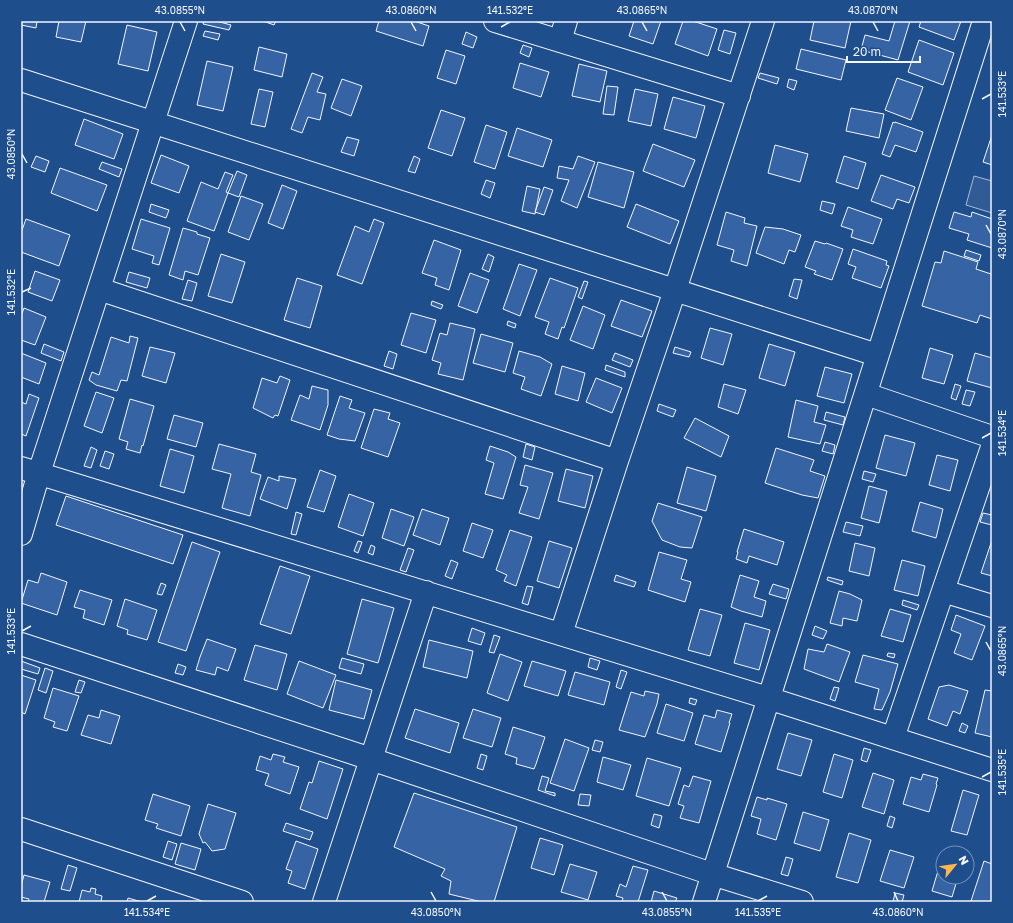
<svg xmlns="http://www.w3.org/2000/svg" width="1013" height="923" viewBox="0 0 1013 923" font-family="'Golos Text',sans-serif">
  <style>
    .built { fill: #305b95; stroke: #a8bbd7 }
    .building { fill: #3563a3; stroke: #f2f6ff }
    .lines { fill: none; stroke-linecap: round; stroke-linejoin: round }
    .minor-casing { stroke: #f2f6ff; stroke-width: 24 }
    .minor { stroke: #1f4e8c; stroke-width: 22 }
    .ticks { fill: none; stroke: #f2f6ff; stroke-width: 1.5 }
    .neatline { fill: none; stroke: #f2f6ff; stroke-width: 1.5 }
    .ticks-label { font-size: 10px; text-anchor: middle; fill: #f2f6ff }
  </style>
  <rect width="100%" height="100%" fill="#1f4e8c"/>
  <path class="built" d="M974 176 992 181V213L966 205Z"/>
  <path class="building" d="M21 21H37L36 28 21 25Z
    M59 21H86L81 42 56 37Z
    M204 21H216L231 25 229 30 203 24Z
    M263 21H276L274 25Z
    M379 21H414L429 26 423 46 376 31Z
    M634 21H661L653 44 629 36Z
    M683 21H693L717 29 708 56 675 44Z
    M814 21H851L845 48 810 40Z
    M895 21H910L898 60 861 50 865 35 889 41Z
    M921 21H961L954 40 919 27Z
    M127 25 157 32 148 71 118 64Z
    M724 30 736 33 730 54 718 50Z
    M205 31 220 34 218 40 203 36Z
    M466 32 477 37 473 48 462 44Z
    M919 40 954 53 943 85 908 72Z
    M523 45 532 48 529 57 520 53Z
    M259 47 287 54 282 77 254 70Z
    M801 49 846 60 841 80 796 69Z
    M446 50 465 56 456 84 437 78Z
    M207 61 233 67 223 111 197 105Z
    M520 63 549 72 541 97 513 88Z
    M579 64 607 71 600 102 572 96Z
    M312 73 323 77 317 92 326 94 320 120 308 117 302 133 291 129Z
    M760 73 779 78 777 84 758 78Z
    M897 78 923 87 911 120 885 110Z
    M342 79 362 86 351 116 331 108Z
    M789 79 797 81 794 90 787 87Z
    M607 86 618 87 614 115 603 114Z
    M259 89 273 92 265 127 251 124Z
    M635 89 658 94 651 126 628 121Z
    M673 97 705 106 696 138 664 129Z
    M851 108 884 114 879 138 846 131Z
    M441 110 465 118 452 156 428 148Z
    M84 119 123 134 114 159 75 145Z
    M893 122 895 123V122L923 132 916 152 895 145 890 157 882 154Z
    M486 125 507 132 495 169 474 162Z
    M517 128 552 140 543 167 508 156Z
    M992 135V165L983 162Z
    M347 137 359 140 354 156 341 152Z
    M653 144 695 160 684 187 643 171Z
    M775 145 808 154 800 182 768 173Z
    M161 155 189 166 179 193 151 183Z
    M36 156 49 161 45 172 31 167Z
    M414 156 420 159 415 173 408 171Z
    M578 156 595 162 577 208 561 201 569 180 557 178 559 166 573 169Z
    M844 156 866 163 858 189 836 182Z
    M102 162 122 169 119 177 99 169Z
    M598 162 634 172 624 208 588 197Z
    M60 168 107 185 97 211 51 193Z
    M237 171 247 175 239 197 228 193Z
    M225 172 233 175 226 192 228 193 214 231 187 221 201 182 218 189Z
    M881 175 915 187 909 203 897 199 893 209 871 201Z
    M486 180 495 183 490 198 481 194Z
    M282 185 297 191 283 229 268 223Z
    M527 186 540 189 535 214 522 211Z
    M544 187 553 190 544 215 535 212Z
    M241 196 263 204 249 240 228 232Z
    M822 201 835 204 832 214 820 210Z
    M151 204 169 210 166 218 149 212Z
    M636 204 679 221 670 244 627 227Z
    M848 207 882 219 873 244 851 237 853 230 841 226Z
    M726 212 745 218 744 223 757 226 747 266 731 261 734 250 717 245Z
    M954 212 971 217 972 212 992 219V248L967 240 969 234 949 228Z
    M26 219 70 235 59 266 21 252V233Z
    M141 219 170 228 159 265 152 263 154 256 132 249Z
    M374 219 384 223 362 284 337 275 355 226 369 232Z
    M765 227 783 229 801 235 795 252 789 250 784 264 756 253Z
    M183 228 197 232V234L210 238 198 275 185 271 183 280 169 275Z
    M434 240 461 250 449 290 435 285 437 278 422 273Z
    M815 241 825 244 826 243 843 249 832 280 814 274 816 271 805 267Z
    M853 249 887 261 886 265 889 266 881 288 852 278 856 267 848 264Z
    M966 250 981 255 979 261 964 256Z
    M944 251 978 262 976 269 991 274 992 272V319L980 315 977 323 922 306 935 262 941 263Z
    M221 254 245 262 232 303 208 296Z
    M488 254 494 257 489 272 482 269Z
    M519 264 537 270 520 316 503 309Z
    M35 271 60 280 52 301 28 292Z
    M129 272 150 278 147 288 126 282Z
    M470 273 489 280 477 313 458 306Z
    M297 278 322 286 310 328 284 320Z
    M550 278 578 288 564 328 562 327 558 339 545 334 549 322 535 317Z
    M794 279 802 280 797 299 789 296Z
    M188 280 197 283 192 301 182 299Z
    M584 281 588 282 582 299 578 297Z
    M621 300 652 311 642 337 611 326Z
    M432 301 443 305 441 309 431 305Z
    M583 306 605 315 593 349 570 340Z
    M24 308 46 317 35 345 21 340V316Z
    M411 313 436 320 426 353 401 345Z
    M508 321 516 324 515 328 507 325Z
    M450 323 475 329 463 380 438 374 441 363 432 360 440 333 447 335Z
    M710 328 732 334 723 365 701 358Z
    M481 334 513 343 505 372 473 363Z
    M130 336 138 338 127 381 121 380 117 391 96 385 89 380 92 372 99 375 111 337 129 343Z
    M44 344 64 352 61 361 41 353Z
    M769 344 795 352 785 386 759 378Z
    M150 347 175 353 166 383 142 376Z
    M675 347 691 352 689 357 673 353Z
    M930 348 953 355 944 384 922 378Z
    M389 351 397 354 393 369 384 366Z
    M519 351 540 357 552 364 541 396 521 389 525 377 513 373Z
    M21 353 46 363 39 384 21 377Z
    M615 353 633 360 630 367 612 360Z
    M975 353 992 358V388L967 381Z
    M606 365 625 372V377L605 370Z
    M562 366 585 373 578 401 555 394Z
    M825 367 852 374 844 403 817 396Z
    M280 376 290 380 278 416 275 415 273 418 253 408 262 378 277 383Z
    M596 378 622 388 612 413 586 402Z
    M724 384 746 390 738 414 718 407Z
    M955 384 961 386 956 400 951 398Z
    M312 386 328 390V405L320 430 291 420 300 395 309 399Z
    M966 390 975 392 970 406 962 404Z
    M96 392 114 398 102 433 84 426Z
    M29 394 39 398 26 436 21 434V402L26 404Z
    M340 396 352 400 349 408 365 413 355 441 339 439 327 435Z
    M130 399 154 406 143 446 142 445 140 453 126 449 128 442 119 439Z
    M796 400 818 406 814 422 826 425 820 444 788 437Z
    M659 404 676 410 673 417 657 411Z
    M374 409 390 413 388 419 400 423 388 457 361 448Z
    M826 412 845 417 843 425 824 420Z
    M174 415 203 423 196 447 167 439Z
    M695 418 729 436 721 457 684 438Z
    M885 435 915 443 906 476 876 468Z
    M825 442 835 445 833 454 822 451Z
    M219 444 256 454 251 472 261 475 250 516 222 508 231 474 212 469Z
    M526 444 535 447 532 460 523 457Z
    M490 446 508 452 516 457 503 499 485 494 494 463 486 460Z
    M91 447 97 450 91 468 84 466Z
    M776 448 814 460 810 471 825 476 818 498 802 495 765 483Z
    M170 449 194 456 184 493 160 486Z
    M105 451 114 454 109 469 100 466Z
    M937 455 958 460 950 491 929 485Z
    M525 465 553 473 539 519 519 513 528 487 520 485Z
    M687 467 716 476 706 511 677 503Z
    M566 469 593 476 585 508 558 501Z
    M320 470 336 476 324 512 307 507Z
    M864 471 876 474 873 482 862 479Z
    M279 476 296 479 287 509 260 499 268 477 279 481Z
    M869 486 887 491 879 523 861 518Z
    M349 494 374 503 363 536 338 527Z
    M66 496 183 535 173 564 56 525Z
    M920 502 943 509 936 538 912 531Z
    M658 503 702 517 692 548 680 547 662 540 652 521Z
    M391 509 414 517 404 546 382 538Z
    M422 509 449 518 440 545 413 535Z
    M296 512 302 514 296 535 291 534Z
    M983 513 992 515V525L980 522Z
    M846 522 863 526 860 536 843 532Z
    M472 523 493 530 483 558 463 551Z
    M744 529 784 542 777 565 749 556 747 563 736 559 738 552H737Z
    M510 530 532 537 516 586 504 581 507 575 496 570Z
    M992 540V576L981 573Z
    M358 541 362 542 358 553 354 551Z
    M549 541 572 548 559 588 537 581Z
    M192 542 220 552 186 651 158 642Z
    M855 543 875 548 869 576 849 571Z
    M371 545 375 547 373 555 368 553Z
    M408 548 414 550 406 572 400 570Z
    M659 552 687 560 681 579 691 582 685 602 648 590Z
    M451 560 458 563 452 579 445 576Z
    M902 560 925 566 918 596 894 590Z
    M280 566 310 576 291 634 260 624Z
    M41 573 67 582 57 615 21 603 28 580 38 583Z
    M616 575 636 582 634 587 614 581Z
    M740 575 759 581 754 597 766 601 762 617 741 611 731 607Z
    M828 577 843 581 842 585 827 580Z
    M161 583 166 585 162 595 157 594Z
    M773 584 789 589 786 599 769 594Z
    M527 586 533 587 528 605 522 603Z
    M80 590 112 600 104 625 83 618 85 610 74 607Z
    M839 591 850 594 862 600 857 621 843 618 842 626 830 623Z
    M125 599 157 610 147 640 127 634 128 630 117 626Z
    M362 599 394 608 378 663 347 654Z
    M903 600 919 605 917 610 902 605Z
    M700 609 722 615 710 656 688 650Z
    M890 609 911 615 903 642 881 636Z
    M956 615 985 626 972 660 954 653 961 634 951 630Z
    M745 623 770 630 759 670 734 663Z
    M815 626 827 631 823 639 812 635Z
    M472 628 485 633 481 645 468 641Z
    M494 635 500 637 494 653 489 652Z
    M207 639 236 649 228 671 217 667 215 675 196 670 200 657Z
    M429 640 473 651 467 678 423 667Z
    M827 644 850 652 839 682 804 669 808 649 824 652Z
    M255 645 287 654 277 690 244 680Z
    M888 653 895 654 894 658 887 656Z
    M500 654 522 662 508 701 487 693Z
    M863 655 898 664 890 692 882 710 874 709 879 689 855 682Z
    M342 658 364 664 361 674 339 668Z
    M590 658 600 661 597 670 588 667Z
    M21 661 40 668 38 674 21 669Z
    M299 661 336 675 323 708 287 694Z
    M532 661 566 671 558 696 524 686Z
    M178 664 186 667 183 675 175 673Z
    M45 668 53 671 46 693 38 690Z
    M621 670 627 672 621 689 616 687Z
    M575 672 610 682 604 705 568 695Z
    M21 675 36 680 25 714 21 712Z
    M79 680 85 682 81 693 75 692Z
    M336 680 372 690 364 719 329 710Z
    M949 685 968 691 960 714 953 711 947 726 928 719 939 687Z
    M834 687 839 688 835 701 830 699Z
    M53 688 79 696 67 731 53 727 55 722 44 718Z
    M985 690 992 691V737L975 733Z
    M645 691 659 694 657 704 645 737 619 730 631 692 644 696Z
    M690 698 697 700 695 705 689 703Z
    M666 704 693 713 684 741 657 733Z
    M415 709 459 723 450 753 405 738Z
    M473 709 501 718 492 747 463 738Z
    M101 710 120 716 111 744 81 735 88 715 99 718Z
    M717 710 732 714 729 723H730L721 752 695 744 704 715 715 718Z
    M962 723 968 726 965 733 959 731Z
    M513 727 545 737 536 764 534 769 516 764 517 758 505 754Z
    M788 733 812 740 801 776 777 769Z
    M565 739 589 748 574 791 550 783Z
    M595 740 603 742 600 752 592 750Z
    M864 748 871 750 867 762 861 760Z
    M273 754 285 757 283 762 299 767 290 794 265 785 269 774 256 770 260 756 271 760Z
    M481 754 487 756 483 770 477 768Z
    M834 754 853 760 842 798 823 792Z
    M603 757 631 765 623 790 597 782Z
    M647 758 681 768 669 806 636 796Z
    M319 761 343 769 327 819 300 809 309 782 312 783Z
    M873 773 894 780 884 814 862 807Z
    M923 774 938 778 936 784 937 785 929 812 903 804 911 777 921 780Z
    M542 776 549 778 545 791 555 793V796L538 790Z
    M693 776 711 781 699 823 680 818 684 806 678 804 684 785 689 787Z
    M963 790 979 795 967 835 951 831Z
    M414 793 517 827 494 902H482L449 894 451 881 441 876 445 869 394 847Z
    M153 794 190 806 181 836 156 828 158 824 145 820Z
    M580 794 591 795 589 806 578 805Z
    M757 797 767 800V798L787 804 776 840 757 834 761 819 751 816Z
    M208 804 236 813 225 849 212 851 209 847 205 842 203 843 199 834Z
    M803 812 829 820 820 851 794 843Z
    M654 814 662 816 659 828 651 825Z
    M890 816 895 818 892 828 887 826Z
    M286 823 313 832 310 840 283 831Z
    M849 833 871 840 858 883 836 877Z
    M540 838 563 845 554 875 531 868Z
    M168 841 177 844 172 860 163 857Z
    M296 841 318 849 305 889 288 883 292 871 286 869Z
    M181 843 201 849 195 870 175 864Z
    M945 849 957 853H943Z
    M890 850 914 857 904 888 880 881Z
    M943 854V877H958L952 897 932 891Z
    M786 857 793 859 788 876 781 874Z
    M984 861 992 864V902H975L971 901Z
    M570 864 597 872 588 900 561 892Z
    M68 865 77 868 70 891 61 889Z
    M633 866 648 870 638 902H622L623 898 616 896 620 884 626 887Z
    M24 875 50 882 44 902H28L29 899 21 897V886Z
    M91 888 96 889 95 894 102 896 101 902H79L82 890 90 892Z
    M654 891 677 898 675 902H651Z
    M895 893 904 895 902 902H893Z
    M128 898 142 902H127Z"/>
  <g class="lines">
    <g class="minor-casing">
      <path id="minor" d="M495 21 739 96
        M560 41 566 21
        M21 80 877 355
        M99 289 617 461
        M866 394 992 437
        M21 468 768 698 992 770
        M21 534 39 473 186 21
        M943 591 992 606
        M561 634 617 461 675 290 763 21
        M21 644 371 759 712 874 802 902
        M893 738 992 447
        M21 829 242 902
        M324 902 426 592
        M704 902 984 21"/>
    </g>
    <use href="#minor" class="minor"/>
  </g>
  <path class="ticks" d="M180 22 185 31M411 22 416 31M642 22 647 31M873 22 878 31M501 27 510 22M982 99 991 94M22 154 27 163M986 225 991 234M22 292 31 288M982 438 991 433M22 631 31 626M986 642 991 651M982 777 991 772M431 892 436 901M662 892 667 901M894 892 898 901M147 901 156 896M758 901 767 896"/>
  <rect width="1013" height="923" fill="none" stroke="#1f4e8c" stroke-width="44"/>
  <g transform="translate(955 865) rotate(61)"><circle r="19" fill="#1f4e8c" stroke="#7391ba"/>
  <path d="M0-3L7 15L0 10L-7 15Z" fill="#ffb74d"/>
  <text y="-6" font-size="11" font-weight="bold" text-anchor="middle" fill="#f2f6ff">N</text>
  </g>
  <path d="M847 56v6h73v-6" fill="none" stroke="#f2f6ff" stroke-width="2"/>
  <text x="853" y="56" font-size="12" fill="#f2f6ff" stroke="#1f4e8c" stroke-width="3" paint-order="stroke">20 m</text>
  <rect x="22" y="22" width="969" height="879" class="neatline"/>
  <g class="ticks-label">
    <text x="180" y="14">43.0855°N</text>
    <text x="411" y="14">43.0860°N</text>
    <text x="510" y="14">141.532°E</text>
    <text x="642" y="14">43.0865°N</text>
    <text x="873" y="14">43.0870°N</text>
    <text transform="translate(1002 94) rotate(-90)" y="4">141.533°E</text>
    <text transform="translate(11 154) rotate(-90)" y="4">43.0850°N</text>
    <text transform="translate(1002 234) rotate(-90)" y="4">43.0870°N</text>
    <text transform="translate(11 292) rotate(-90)" y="4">141.532°E</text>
    <text transform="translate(1002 433) rotate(-90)" y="4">141.534°E</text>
    <text transform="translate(11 631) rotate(-90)" y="4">141.533°E</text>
    <text transform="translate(1002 651) rotate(-90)" y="4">43.0865°N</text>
    <text transform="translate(1002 772) rotate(-90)" y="4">141.535°E</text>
    <text x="147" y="916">141.534°E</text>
    <text x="436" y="916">43.0850°N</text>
    <text x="667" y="916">43.0855°N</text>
    <text x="758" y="916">141.535°E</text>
    <text x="898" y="916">43.0860°N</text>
  </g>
</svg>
